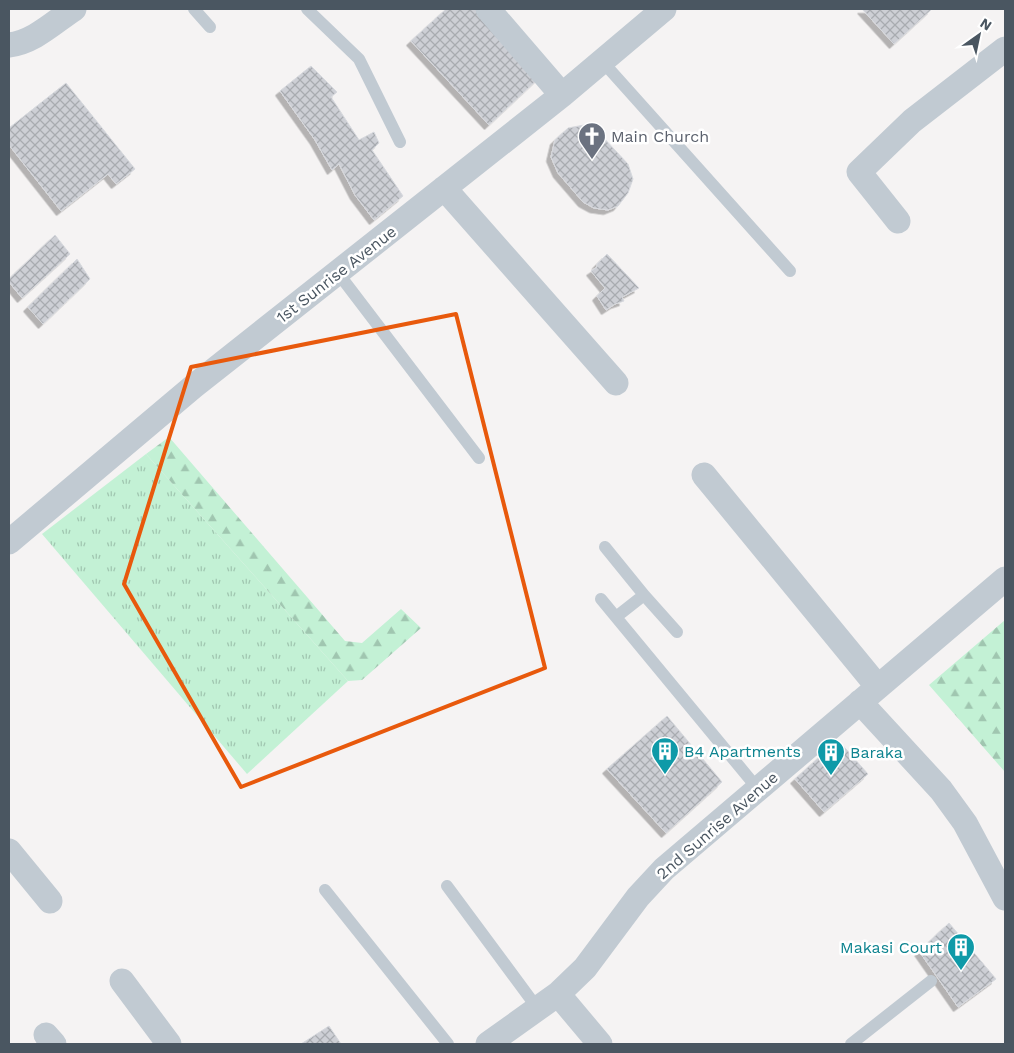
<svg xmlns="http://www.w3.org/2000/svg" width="1014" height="1053" viewBox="0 0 1014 1053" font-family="'Work Sans',sans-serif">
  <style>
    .grass { fill: url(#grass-tufts) }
    .forest { fill: url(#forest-firs) }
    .building { fill: url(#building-cross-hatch); stroke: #d7d9de; filter: url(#shadow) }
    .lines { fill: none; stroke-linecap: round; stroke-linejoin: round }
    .service { stroke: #c1cad2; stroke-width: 12 }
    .minor { stroke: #c1cad2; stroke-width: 25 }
    .marked { fill: none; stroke: #e8590c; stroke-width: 4; stroke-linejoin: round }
    .labels { text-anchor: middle; stroke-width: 5; stroke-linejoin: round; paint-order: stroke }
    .worship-label { font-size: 16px; fill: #5b616d; stroke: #fff; text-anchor: start }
    .street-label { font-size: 16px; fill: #4a5661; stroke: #fff }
    .culture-label { font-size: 16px; fill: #0d838f; stroke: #fff; text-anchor: start }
  </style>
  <defs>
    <pattern id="grass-tufts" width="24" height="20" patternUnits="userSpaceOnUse" patternTransform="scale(1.25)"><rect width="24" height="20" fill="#c3f1d5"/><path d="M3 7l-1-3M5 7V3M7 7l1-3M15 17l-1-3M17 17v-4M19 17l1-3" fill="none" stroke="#a0c6b0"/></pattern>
    <pattern id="forest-firs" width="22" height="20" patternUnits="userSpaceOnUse" patternTransform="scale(1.25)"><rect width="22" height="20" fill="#c3f1d5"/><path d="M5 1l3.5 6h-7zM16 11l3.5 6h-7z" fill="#a0c6b0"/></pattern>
    <pattern id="building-cross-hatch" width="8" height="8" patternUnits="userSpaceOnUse" patternTransform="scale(1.25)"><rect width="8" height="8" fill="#cdcfd5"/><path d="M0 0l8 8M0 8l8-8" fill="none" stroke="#a8abb0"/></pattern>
    <filter id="shadow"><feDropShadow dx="-4.5" dy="4.5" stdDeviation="0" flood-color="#0004"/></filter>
  </defs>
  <rect width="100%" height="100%" fill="#f5f3f3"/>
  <path class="grass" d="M146 454 348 681 247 774 42 534Z"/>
  <path class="forest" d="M169 437 345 641 362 643 401 609 421 628 362 680 348 681 146 454Z
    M1005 620V772L929 685Z"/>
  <path class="building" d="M446 9H478L541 76 489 125 411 41Z
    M862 9H932L894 44Z
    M311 66 337 92 331 97 359 140 374 132 379 143 372 150 403 196 374 220 355 195 339 164 332 170 315 140 280 91Z
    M66 83 135 169 116 184 108 174 61 211 9 145V128Z
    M584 125 601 135 628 164 633 179 628 193 618 206 608 210 594 208 583 202 558 173 551 157 555 140 568 128Z
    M55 235 70 254 22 298 9 282V279Z
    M607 254 639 288 622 297 624 301 615 304 606 310 597 296 605 288 591 271 597 267V264Z
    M77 259 90 279 43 324 28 307Z
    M667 716 722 782 666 833 607 769Z
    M838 740 868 774 824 812 795 779Z
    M949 923 996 979 958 1007 919 951Z
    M329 1026 341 1044H301Z"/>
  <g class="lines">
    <path class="service" d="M194 9 210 27
      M307 9 359 59 400 142
      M602 61 790 271
      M338 273 479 458
      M605 547 644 595 616 617
      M644 595 677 632
      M601 599 758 789
      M447 886 538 1009
      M325 890 448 1044
      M851 1044 931 981"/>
    <path class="minor" d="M488 9 562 95
      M9 45C34 42 54 22 74 9
      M444 188 616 383
      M898 221 859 172 912 121 1005 49
      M704 475 878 687
      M9 542 194 386 562 95 664 9
      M860 702 941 790 965 823 1005 898
      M9 851 50 901
      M122 981 169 1044
      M558 994 600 1044
      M46 1035 54 1044
      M488 1044 558 994 585 968 638 897 664 869 1005 579"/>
  </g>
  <path class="marked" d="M456 314 545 668 241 787 124 584 191 367Z"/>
  <defs>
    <g id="church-pin" transform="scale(1.4375)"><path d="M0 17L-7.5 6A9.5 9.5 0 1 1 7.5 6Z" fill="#6b7280" stroke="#fff"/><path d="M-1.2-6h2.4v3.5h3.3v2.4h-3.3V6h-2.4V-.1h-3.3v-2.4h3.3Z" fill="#fff"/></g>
    <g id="building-pin" transform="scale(1.4375)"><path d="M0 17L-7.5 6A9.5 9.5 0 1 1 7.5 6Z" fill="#0f9aa8" stroke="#fff"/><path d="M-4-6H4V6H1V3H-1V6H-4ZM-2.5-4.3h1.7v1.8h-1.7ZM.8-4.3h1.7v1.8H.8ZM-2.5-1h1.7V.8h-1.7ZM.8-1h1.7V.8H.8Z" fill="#fff"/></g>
  </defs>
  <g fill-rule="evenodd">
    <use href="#church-pin" x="592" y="136"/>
    <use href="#building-pin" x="665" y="751"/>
    <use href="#building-pin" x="831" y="752"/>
    <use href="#building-pin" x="961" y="947"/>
  </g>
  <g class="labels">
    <g class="worship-label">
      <text x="611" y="142">Main Church</text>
    </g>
    <g class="street-label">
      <text transform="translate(336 274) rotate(-38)" y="6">1st Sunrise Avenue</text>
      <text transform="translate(717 825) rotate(-41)" y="6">2nd Sunrise Avenue</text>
    </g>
    <g class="culture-label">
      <text x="684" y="757">B4 Apartments</text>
      <text x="850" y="758">Baraka</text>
      <text x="942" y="953" text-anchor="end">Makasi Court</text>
    </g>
  </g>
  <rect width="1014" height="1053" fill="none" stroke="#4a5661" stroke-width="20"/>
  <g transform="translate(979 35) rotate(33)" stroke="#ffffff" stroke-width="4" paint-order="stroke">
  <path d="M0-4L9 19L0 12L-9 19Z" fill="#4a5661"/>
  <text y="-8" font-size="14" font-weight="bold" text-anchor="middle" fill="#4a5661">N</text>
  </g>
</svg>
